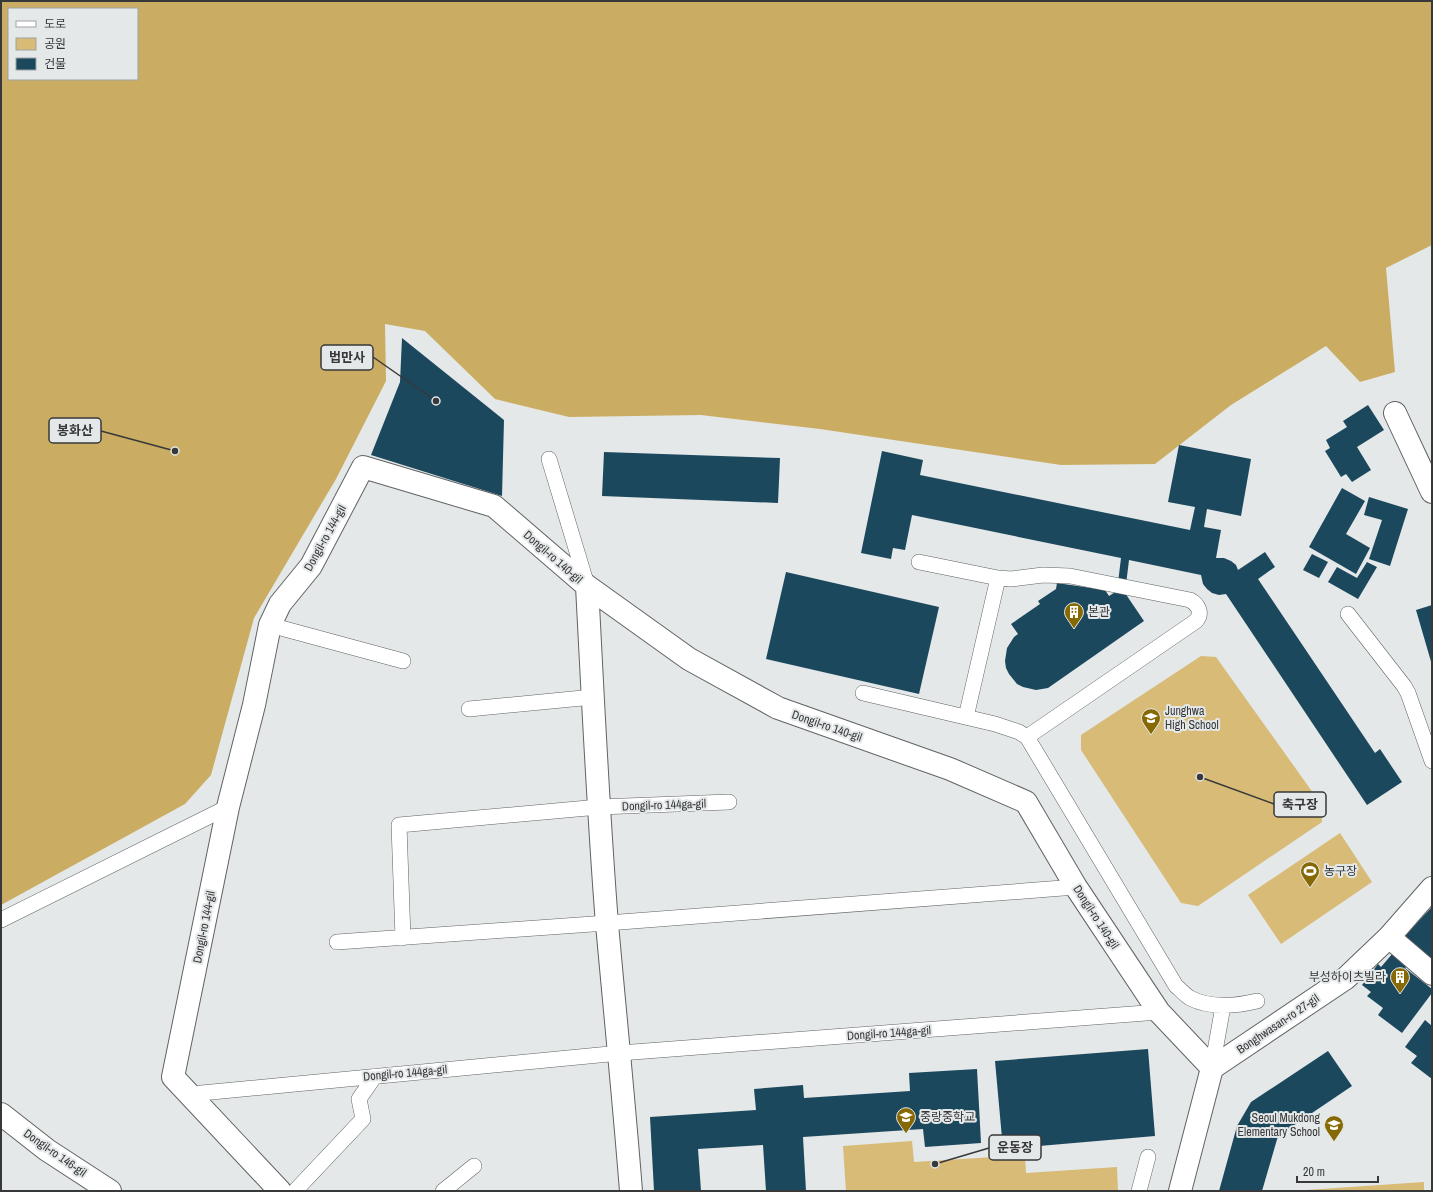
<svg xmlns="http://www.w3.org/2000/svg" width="1433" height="1192" viewBox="0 0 1433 1192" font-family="'Archivo Narrow','Noto Sans KR',sans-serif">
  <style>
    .green { fill: #d7bb76 }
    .forest { fill: #caad62; fill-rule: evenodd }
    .building { fill: #1c485d }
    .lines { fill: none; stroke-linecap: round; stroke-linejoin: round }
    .service-casing { stroke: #606264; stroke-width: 16 }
    .minor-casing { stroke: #606264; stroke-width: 24 }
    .service { stroke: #fff; stroke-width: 15 }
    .minor { stroke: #fff; stroke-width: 22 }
    .labels { text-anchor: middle; stroke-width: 4; stroke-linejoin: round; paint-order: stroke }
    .street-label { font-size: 12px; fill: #373839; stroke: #e4e8e9 }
    .poi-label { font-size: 12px; fill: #373839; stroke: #e4e8e9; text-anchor: start }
    .leader { fill: none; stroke: #373839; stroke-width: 1.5 }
    .callout-dot { fill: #373839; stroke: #e4e8e9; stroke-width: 1.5 }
    .callout { fill: #e4e8e9; stroke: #373839; stroke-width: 1.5 }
    .callout-label { font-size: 13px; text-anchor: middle; font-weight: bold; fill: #373839 }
  </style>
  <rect width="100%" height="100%" fill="#e4e8e9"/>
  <path class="green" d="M1201 656 1216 657 1321 804 1322 822 1198 906 1181 903 1081 750V735Z
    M1340 833 1372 882 1281 944 1248 895Z
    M912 1141 914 1162 1025 1155 1026 1173 1117 1167 1118 1191H846L843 1146Z
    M1424 1182V1191H1291Z"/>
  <path class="forest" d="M1 1H1432V245L1386 268 1395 372 1360 382 1326 346 1231 405 1155 464 1061 465 820 429 701 415 569 417 495 399 425 331 385 324 386 381 336 479 254 618 211 775 185 804 1 905ZM9 9H137V79H9Z"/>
  <path class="building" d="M402 338 504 420 502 496 371 455 400 382Z
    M1368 405 1384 430 1357 447 1371 470 1352 482 1346 474 1341 477 1325 451 1330 448 1326 440 1347 427 1343 421Z
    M1179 445 1251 459 1241 516 1207 509 1204 527 1221 530 1216 558H1224L1231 561 1236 565 1238 570 1265 552 1275 567 1258 579 1375 753 1380 749 1402 782 1367 805 1226 594 1219 595 1212 593 1207 589 1203 584 1201 575 1129 560 1125 593 1144 621 1048 688 1036 690 1023 687 1017 684 1009 674 1006 668 1005 661 1007 648 1014 637 1018 634 1011 624 1040 604 1038 601 1056 589 1057 583 1105 590 1109 596 1117 591 1121 558 912 515 905 550 893 548 891 559 861 553 882 451 923 460 920 475 1190 530 1195 507 1168 502Z
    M604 452 780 458 778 503 602 496Z
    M1342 488 1365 501 1346 534 1370 548 1356 574 1309 547Z
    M1369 497 1408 509 1390 566 1369 559 1382 520 1364 515Z
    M1312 554 1328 562 1319 578 1303 570Z
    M1367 562 1377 567 1358 599 1328 582 1337 567 1357 578Z
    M786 572 939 607 919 694 766 659Z
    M1432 605V665L1416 610Z
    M1432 907V960L1403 937Z
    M1393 953 1408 965 1405 968 1432 989V993L1402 1033 1378 1015 1383 1008 1367 996 1371 992 1362 985 1378 964 1381 967Z
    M1425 1020 1432 1026V1079L1411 1063 1417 1056 1405 1047Z
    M1148 1049 1155 1136 1003 1149 995 1061Z
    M1328 1051 1352 1086 1278 1136 1262 1191H1219L1237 1126 1251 1102Z
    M977 1069 981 1143 925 1147 923 1129 803 1137 806 1191H766L763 1145 698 1149 701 1191H654L650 1117 756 1110 754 1089 803 1085 804 1098 910 1091 909 1073Z"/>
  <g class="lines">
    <g class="service-casing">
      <path id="service" d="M549 459 587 585
        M919 562 998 578 1011 579 1043 575 1070 576 1190 600C1198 604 1203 613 1196 621L1027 737 1176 986C1181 990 1185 995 1190 998 1211 1009 1236 1006 1257 1001
        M1348 614 1404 686 1408 693 1432 761
        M270 625 403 661
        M863 693 995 724 1019 732 1027 737
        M469 709 593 697
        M966 717 998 578
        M1 920 228 807
        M403 938 399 825 599 807 729 802
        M337 942 607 923 1076 887
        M1212 1068 1223 1006
        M191 1094 620 1053 1159 1012
        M295 1191 363 1119 359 1099 375 1076
        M443 1191 474 1166
        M1139 1191 1148 1157"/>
    </g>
    <g class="minor-casing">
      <path id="minor" d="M1395 413 1432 492
        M587 586C593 699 598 811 607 924 615 1013 624 1102 631 1191
        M1389 937 1432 974
        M1 1114 47 1150 110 1191
        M280 1191 173 1077 228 807 254 705 270 625 280 604 311 566 363 467 494 506 587 586 689 659 778 708 950 769 1026 802 1076 887 1159 1012 1212 1068
        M1180 1191 1212 1068 1346 978 1389 937 1432 888"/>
    </g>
    <use href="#service" class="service"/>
    <use href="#minor" class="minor"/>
  </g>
  <defs>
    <g id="building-pin" transform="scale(1)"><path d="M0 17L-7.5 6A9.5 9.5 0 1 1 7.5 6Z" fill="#876904" stroke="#e4e8e9"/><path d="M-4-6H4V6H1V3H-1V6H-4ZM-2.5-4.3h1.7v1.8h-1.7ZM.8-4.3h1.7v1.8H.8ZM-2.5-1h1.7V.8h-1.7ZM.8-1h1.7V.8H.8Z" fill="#fff"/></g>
    <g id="school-pin" transform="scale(1)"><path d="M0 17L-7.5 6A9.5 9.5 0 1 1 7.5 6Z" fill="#876904" stroke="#e4e8e9"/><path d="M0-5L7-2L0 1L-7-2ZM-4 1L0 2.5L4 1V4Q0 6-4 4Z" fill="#fff"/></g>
    <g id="stadium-pin" transform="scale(1)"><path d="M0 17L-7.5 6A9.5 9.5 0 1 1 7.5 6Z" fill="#876904" stroke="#e4e8e9"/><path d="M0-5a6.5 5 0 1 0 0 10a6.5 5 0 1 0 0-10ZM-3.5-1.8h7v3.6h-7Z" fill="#fff"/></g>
  </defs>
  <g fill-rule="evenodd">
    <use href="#building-pin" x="1074" y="612"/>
    <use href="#school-pin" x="1151" y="718"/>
    <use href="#stadium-pin" x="1310" y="871"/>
    <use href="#building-pin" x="1400" y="977"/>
    <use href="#school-pin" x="906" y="1117"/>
    <use href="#school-pin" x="1334" y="1125"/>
  </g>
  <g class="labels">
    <g class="street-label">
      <text transform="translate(325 538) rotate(-61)" y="4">Dongil-ro 144-gil</text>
      <text transform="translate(553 557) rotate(41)" y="4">Dongil-ro 140-gil</text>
      <text transform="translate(827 726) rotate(19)" y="4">Dongil-ro 140-gil</text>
      <text transform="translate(664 805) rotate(-2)" y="4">Dongil-ro 144ga-gil</text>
      <text transform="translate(1096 917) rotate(57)" y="4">Dongil-ro 140-gil</text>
      <text transform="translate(204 927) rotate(-79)" y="4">Dongil-ro 144-gil</text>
      <text transform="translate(1278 1024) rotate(-34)" y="4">Bonghwasan-ro 27-gil</text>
      <text transform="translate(889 1033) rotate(-4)" y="4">Dongil-ro 144ga-gil</text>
      <text transform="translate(405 1073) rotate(-5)" y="4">Dongil-ro 144ga-gil</text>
      <text transform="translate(55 1153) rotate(35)" y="4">Dongil-ro 146-gil</text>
    </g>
    <g class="poi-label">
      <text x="1088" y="616">본관</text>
      <text x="1165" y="715">Junghwa<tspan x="1165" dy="14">High School</tspan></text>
      <text x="1324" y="875">농구장</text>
      <text x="1386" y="981" text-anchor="end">부성하이츠빌라</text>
      <text x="920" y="1121">중랑중학교</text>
      <text x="1320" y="1122" text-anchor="end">Seoul Mukdong<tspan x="1320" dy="14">Elementary School</tspan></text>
    </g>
  </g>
  <path class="leader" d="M436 401L373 357M175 451L101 431M1200 777L1274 804M935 1164L989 1148"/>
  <g class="callout-dot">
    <circle cx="436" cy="401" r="4"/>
    <circle cx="175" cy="451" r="4"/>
    <circle cx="1200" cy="777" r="4"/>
    <circle cx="935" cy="1164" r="4"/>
  </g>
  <g class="callout">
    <rect x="321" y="345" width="52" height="25" rx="4"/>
    <rect x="49" y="418" width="52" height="25" rx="4"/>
    <rect x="1274" y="792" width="52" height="25" rx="4"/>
    <rect x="989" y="1135" width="52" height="25" rx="4"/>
  </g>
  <g class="callout-label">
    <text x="347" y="362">법만사</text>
    <text x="75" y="435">봉화산</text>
    <text x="1300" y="809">축구장</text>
    <text x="1015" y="1152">운동장</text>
  </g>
  <rect width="1433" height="1192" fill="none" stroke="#373839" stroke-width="4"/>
  <rect x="8" y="8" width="130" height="72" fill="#e4e8e9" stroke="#9fa2a3"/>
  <rect x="16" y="21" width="20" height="6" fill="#ffffff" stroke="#9fa2a3"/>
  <text x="44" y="28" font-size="12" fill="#373839">도로</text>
  <rect x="16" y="38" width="20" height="12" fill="#d7bb76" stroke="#9fa2a3"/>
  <text x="44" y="48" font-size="12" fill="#373839">공원</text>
  <rect x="16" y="58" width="20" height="12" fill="#1c485d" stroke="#9fa2a3"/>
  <text x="44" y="68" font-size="12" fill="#373839">건물</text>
  <path d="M1297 1176v6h81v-6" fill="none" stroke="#373839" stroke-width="2"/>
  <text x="1303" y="1176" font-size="12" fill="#373839" stroke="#e4e8e9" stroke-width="3" paint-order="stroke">20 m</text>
</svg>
